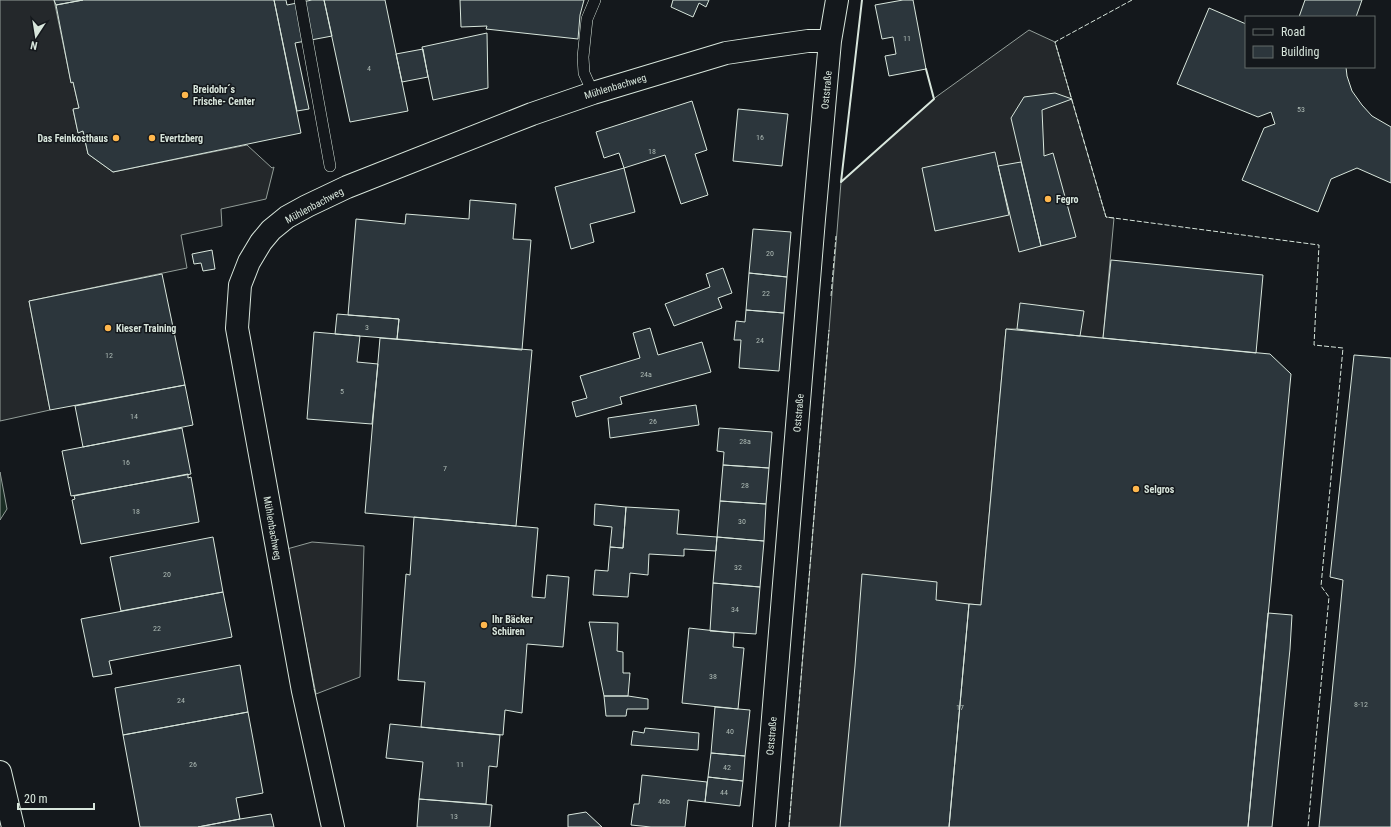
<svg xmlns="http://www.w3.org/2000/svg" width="1391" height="827" viewBox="0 0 1391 827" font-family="'Roboto Condensed',sans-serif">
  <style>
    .green { fill: #1a2d24; stroke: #939e99 }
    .parking { fill: #24282b; stroke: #939e99 }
    .building { fill: #2c363c; stroke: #d8e6dc }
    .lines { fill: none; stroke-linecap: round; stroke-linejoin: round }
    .service-casing { stroke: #d8e6dc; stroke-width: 12 }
    .minor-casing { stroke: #d8e6dc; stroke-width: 24 }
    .secondary-casing { stroke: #d8e6dc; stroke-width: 24 }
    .service { stroke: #14181c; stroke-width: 11 }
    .minor { stroke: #14181c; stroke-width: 22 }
    .secondary { stroke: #14181c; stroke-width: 22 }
    .fence { stroke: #d8e6dc; stroke-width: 1; stroke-dasharray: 5 2; stroke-linecap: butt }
    .wall { stroke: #d8e6dc; stroke-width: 2 }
    .poi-dot { fill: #ffb74d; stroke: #14181c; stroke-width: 1.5 }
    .labels { text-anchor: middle; stroke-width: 3; stroke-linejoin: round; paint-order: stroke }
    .number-label { font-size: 8px; fill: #adbab4 }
    .street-label { font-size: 10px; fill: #d8e6dc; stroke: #14181c }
    .poi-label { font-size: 10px; font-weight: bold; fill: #d8e6dc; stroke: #14181c; text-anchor: start }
  </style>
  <rect width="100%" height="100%" fill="#14181c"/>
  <path class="green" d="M0 472 7 509 0 520Z"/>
  <path class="parking" d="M0 0H54L71 82H73L79 108 73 110 78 132 83 131 88 154 113 172 247 145 272 168 274 167 266 199 221 209 222 226 181 235 187 268 29 301 50 410 0 421Z
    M1029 30 1055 42 1106 217 1114 218 1103 338 1017 329H1006L981 605 969 604 949 827H789L841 182 936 97Z
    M312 542 364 546 360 677 316 694 287 549Z"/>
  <path class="building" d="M54 0H83L56 5Z
    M83 0H274L301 133 113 172 88 154 83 131 78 133 73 109 79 108 73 82 71 83 56 5Z
    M274 0H286L287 5 312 0H324L332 36 295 43 309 109 297 111Z
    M324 0H385L408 111 350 122Z
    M460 0H584L580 15 578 39 486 29 487 26 461 27Z
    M673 0H709L706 7 699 3 693 17 671 7Z
    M903 0H913L926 69 889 76 885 56 896 54 893 37 882 39 875 5Z
    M1305 0H1362L1356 17H1299Z
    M1209 8 1246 24V67H1346L1347 76 1352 91 1362 105 1372 116 1391 127V183L1357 168 1331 179 1318 212 1242 180 1264 128 1275 124 1271 112 1258 117 1177 84Z
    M487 33 488 88 433 100 422 47Z
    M423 49 428 77 402 82 396 54Z
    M1055 93 1072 99 1042 110 1044 156 1053 153 1076 237 1041 246 1011 118 1024 97Z
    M692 101 707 150 695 154 708 195 681 204 665 155 624 168 619 153 604 158 596 132Z
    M738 109 788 114 782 166 733 161Z
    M995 152 1009 215 935 231 922 168Z
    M1021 162 1041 246 1019 252 998 166Z
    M624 168 635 212 590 224 594 242 571 249 555 187Z
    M470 200 516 204 513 239 531 240 522 350 397 339 399 319 348 315 356 219 405 224 406 214 469 219Z
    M753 229 791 232 787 277 749 273Z
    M212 250 215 269 203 271 201 263 194 264 192 254Z
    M1111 260 1263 275 1256 353 1103 338Z
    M723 268 732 293 718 298 722 308 674 326 665 304 710 287 706 274Z
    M749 273 787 277 784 313 746 310Z
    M162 274 185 385 50 410 29 301Z
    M1020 303 1084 311 1080 336 1017 329Z
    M746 310 784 313 779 371 739 368 741 340H734L736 321 745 322Z
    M337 314 399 319 397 339 335 334Z
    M650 328 658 355 702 342 711 372 620 397 622 404 576 417 572 402 587 398 580 376 640 358 633 333Z
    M1006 329 1270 354 1291 374 1248 827H949L969 604 981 605Z
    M314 332 360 336 357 362 378 364 372 424 307 419Z
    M380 338 532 350 516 526 365 513Z
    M1354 355 1391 358V827H1319L1343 580 1330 577Z
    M185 385 193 425 83 447 75 406Z
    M696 405 699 425 610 438 608 418Z
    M182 428 191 474 71 496 62 451Z
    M719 428 772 432 769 468 723 465 724 452 717 451Z
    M723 465 769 468 766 504 720 501Z
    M188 474V478L191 477 199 522 81 544 72 500 75 499 74 496Z
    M720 501 766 504 764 541 717 537Z
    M595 504 626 507 623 548 610 547 612 527 594 525Z
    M626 507 679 510 677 534 717 537 716 551 684 549V556L649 554 648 575 630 573 628 597 593 595 595 570 608 571 610 547 623 548Z
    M414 517 538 528 532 597 545 598 547 575 569 577 563 647 527 644 522 713 505 710 503 735 421 727 425 682 398 680 406 574 410 575Z
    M213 537 223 592 121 611 110 557Z
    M717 537 764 541 760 587 713 583Z
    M862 574 937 582 936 600 969 604 949 827H840L855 666Z
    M713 583 760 587 756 634 710 631Z
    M223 592 232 637 109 661 112 674 93 677 81 619Z
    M1268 613 1292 615 1290 649 1272 827H1248Z
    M589 622 618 623 617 651 623 652V673H630L628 696H604Z
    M689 628 734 633 733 647 744 648 738 709 682 703Z
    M240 665 248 712 123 735 115 688Z
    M604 696H628L648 699V709H627L626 716H606Z
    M715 707 750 710 745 756 711 753Z
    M248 712 263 793 236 798 240 819 198 827H140L123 735Z
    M390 724 500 735 497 767 489 766 486 804 419 799 423 762 386 758Z
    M645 728 699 733 698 750 631 745 633 731 644 733Z
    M711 753 745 756 743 781 708 777Z
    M642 775 707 782 705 802 688 800 685 827H651L631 825 634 804H639Z
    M708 777 743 781 740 806 705 802Z
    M419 799 492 805 490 827H417Z
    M586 812 602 827H568V815Z
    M271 814 274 827H198L240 819Z"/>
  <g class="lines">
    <g class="service-casing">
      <path id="service" d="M300 0 330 166
        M593 93 584 73 583 57 587 19 595 0"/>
    </g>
    <g class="minor-casing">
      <path id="minor" d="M333 827 303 691 237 328 240 285 249 262 261 242 271 230 287 217 307 206 347 187 532 114 593 93 726 53 808 41H830
        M764 827 814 219 830 41 837 0"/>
    </g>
    <g class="secondary-casing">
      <path id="secondary" d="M0 772 13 827"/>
    </g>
    <use href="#service" class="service"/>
    <use href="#minor" class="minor"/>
    <use href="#secondary" class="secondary"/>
    <path class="fence" d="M1132 0 1055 42 1106 217 1319 245 1314 345 1343 348 1321 586 1329 597 1308 827
      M831 296 836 236
      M789 827 829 330"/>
    <path class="wall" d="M862 0 841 182 934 99 926 69"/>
  </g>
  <g class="poi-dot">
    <circle cx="185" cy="95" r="4"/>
    <circle cx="116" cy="138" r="4"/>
    <circle cx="152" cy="138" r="4"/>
    <circle cx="1048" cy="199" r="4"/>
    <circle cx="108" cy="328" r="4"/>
    <circle cx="1136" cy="489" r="4"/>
    <circle cx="484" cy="625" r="4"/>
  </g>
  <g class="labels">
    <g class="number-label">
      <text x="907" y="41">11</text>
      <text x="369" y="71">4</text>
      <text x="1301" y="112">53</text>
      <text x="760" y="140">16</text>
      <text x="652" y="154">18</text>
      <text x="770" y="256">20</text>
      <text x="766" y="296">22</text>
      <text x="367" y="330">3</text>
      <text x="760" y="343">24</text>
      <text x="109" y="358">12</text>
      <text x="646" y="377">24a</text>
      <text x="342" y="394">5</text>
      <text x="134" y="419">14</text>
      <text x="653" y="424">26</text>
      <text x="745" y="444">28a</text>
      <text x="126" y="465">16</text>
      <text x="445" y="471">7</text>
      <text x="745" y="488">28</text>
      <text x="136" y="514">18</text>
      <text x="742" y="524">30</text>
      <text x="738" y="570">32</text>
      <text x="167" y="577">20</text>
      <text x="735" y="612">34</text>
      <text x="157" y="631">22</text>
      <text x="713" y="679">38</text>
      <text x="181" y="703">24</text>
      <text x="1361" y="707">8-12</text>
      <text x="960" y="710">17</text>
      <text x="730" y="734">40</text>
      <text x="193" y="767">26</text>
      <text x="460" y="767">11</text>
      <text x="727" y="770">42</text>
      <text x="724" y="795">44</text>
      <text x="664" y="804">46b</text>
      <text x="454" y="819">13</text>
    </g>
    <g class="street-label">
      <text transform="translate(615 86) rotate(-17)" y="4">Mühlenbachweg</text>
      <text transform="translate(826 90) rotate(-85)" y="4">Oststraße</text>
      <text transform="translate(314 205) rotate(-28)" y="4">Mühlenbachweg</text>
      <text transform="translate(798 413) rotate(-85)" y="4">Oststraße</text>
      <text transform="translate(273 528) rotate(80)" y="4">Mühlenbachweg</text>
      <text transform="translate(771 736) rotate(-85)" y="4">Oststraße</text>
    </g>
    <g class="poi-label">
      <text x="193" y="93">Breidohr´s<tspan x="193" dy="12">Frische- Center</tspan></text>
      <text x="108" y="142" text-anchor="end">Das Feinkosthaus</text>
      <text x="160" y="142">Evertzberg</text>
      <text x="1056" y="203">Fegro</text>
      <text x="116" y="332">Kieser Training</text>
      <text x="1144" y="493">Selgros</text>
      <text x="492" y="623">Ihr Bäcker<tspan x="492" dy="12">Schüren</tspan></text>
    </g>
  </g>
  <rect x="1245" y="16" width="130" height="52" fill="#14181c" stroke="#626a69"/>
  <rect x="1253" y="29" width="20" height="6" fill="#14181c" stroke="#626a69"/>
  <text x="1281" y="36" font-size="12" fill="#d8e6dc">Road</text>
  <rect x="1253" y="46" width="20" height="12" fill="#2c363c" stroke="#626a69"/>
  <text x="1281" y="56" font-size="12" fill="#d8e6dc">Building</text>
  <g transform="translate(36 36) rotate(192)" stroke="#14181c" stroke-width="3" paint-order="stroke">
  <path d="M0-3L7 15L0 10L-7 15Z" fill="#d8e6dc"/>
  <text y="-6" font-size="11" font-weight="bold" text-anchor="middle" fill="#d8e6dc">N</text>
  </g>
  <path d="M18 803v6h76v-6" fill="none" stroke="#d8e6dc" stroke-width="2"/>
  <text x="24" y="803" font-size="12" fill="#d8e6dc" stroke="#14181c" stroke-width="3" paint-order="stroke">20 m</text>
</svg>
